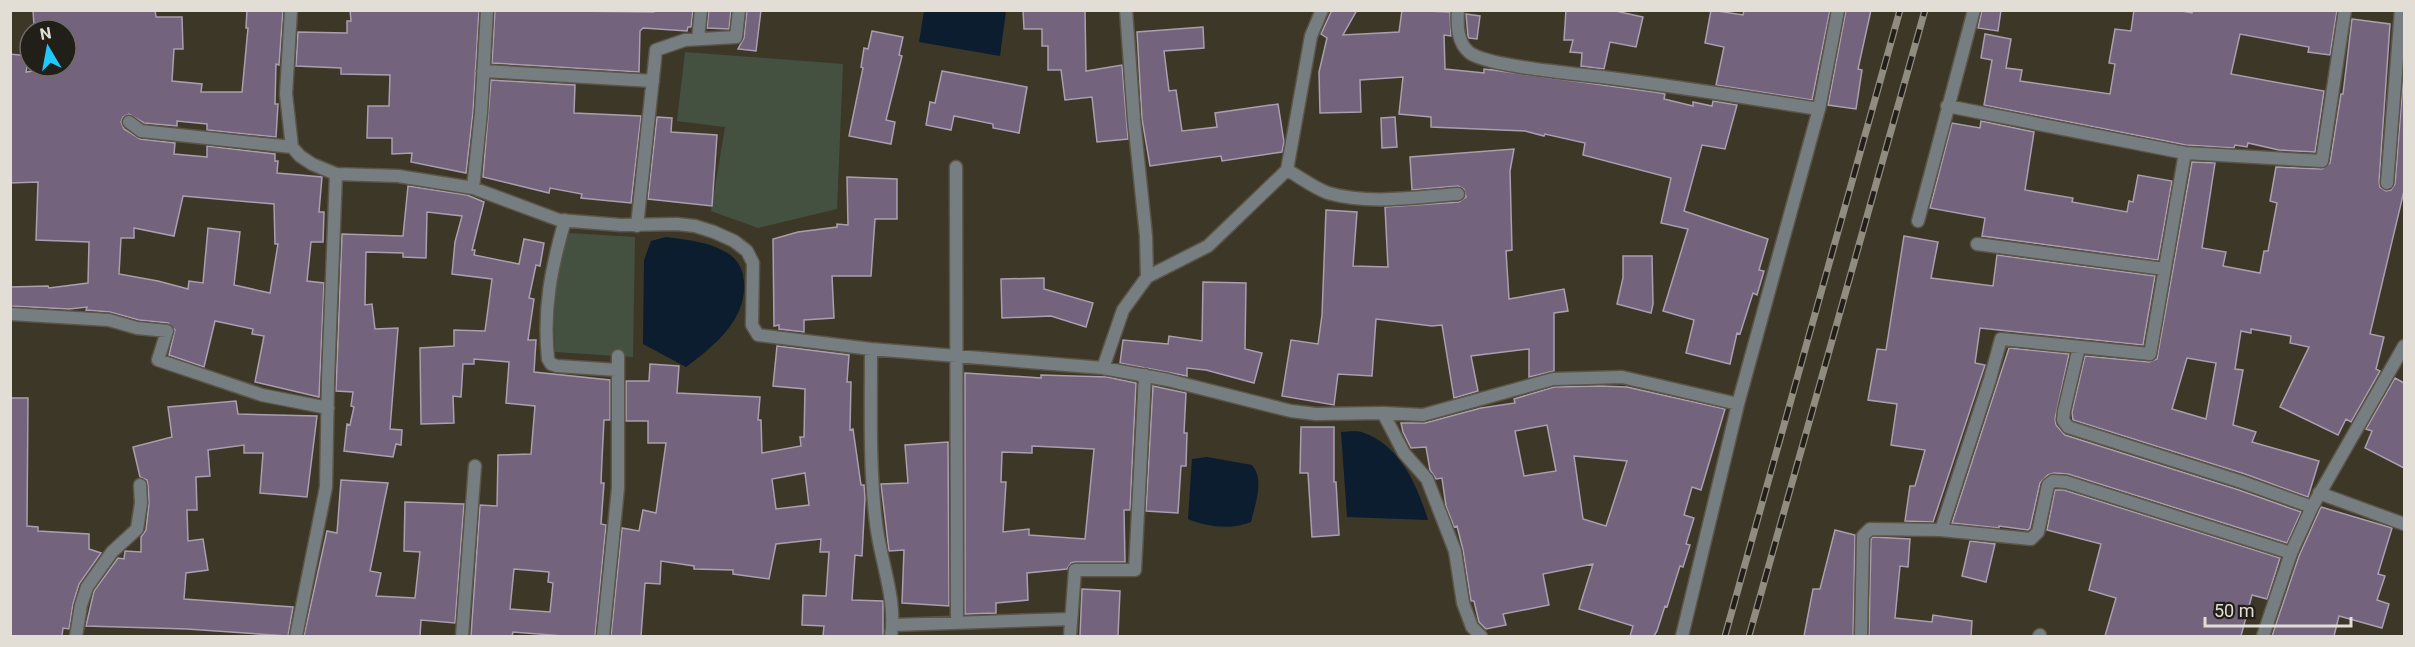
<svg xmlns="http://www.w3.org/2000/svg" width="2415" height="647" viewBox="0 0 2415 647" font-family="Roboto,sans-serif">
  <style>
    .green { fill: #445141 }
    .water { fill: #0b1d2f }
    .building { fill: #73637c; stroke: #a99faf; stroke-width: 1.5; fill-rule: evenodd }
    .lines { fill: none; stroke-linecap: round; stroke-linejoin: round }
    .minor-casing { stroke: #5b5547; stroke-width: 15 }
    .tertiary-casing { stroke: #5b5547; stroke-width: 15 }
    .minor { stroke: #767e82; stroke-width: 12 }
    .tertiary { stroke: #767e82; stroke-width: 12 }
    .rail-casing { stroke: #918c80; stroke-width: 7 }
    .rail { stroke: #221e18; stroke-width: 4.5; stroke-dasharray: 14; stroke-linecap: butt }
  </style>
  <rect width="100%" height="100%" fill="#3d3728"/>
  <path class="green" d="M685 52 843 64 837 209 758 228 711 211 725 127 677 121Z
    M569 233 635 237 633 357 555 352C553 305 555 278 569 233Z"/>
  <path class="water" d="M924 11H1006L1000 56 919 42Z
    M666 237C686 240 706 241 724 251 734 256 741 265 743 275 751 316 716 345 686 367L643 344 644 260 651 241Z
    M1341 432C1348 432 1357 430 1364 433 1400 445 1418 487 1428 520L1347 517Z
    M1207 457 1252 465C1265 480 1255 504 1251 522 1233 530 1206 527 1188 519L1192 459Z"/>
  <path class="building" d="M33 10H155L156 17H182L183 49H174L172 81 202 84 201 92H242L248 28H246L247 10H283L279 65 276 64 275 104H278L276 137 207 130V124L177 121V126L144 123 129 114 123 117 121 122 124 129 140 139 175 143 174 154 207 157V146L275 154V161H278L277 173 322 177 319 212H324L323 242H311L307 281 324 283 319 397 255 382 264 336 252 334 253 329 215 321 204 367 169 355 175 330 168 323 139 320 110 312 86 310 87 307 69 309 10 306V287L48 286 49 288 88 283 89 242 36 240 38 182 10 183V54L29 56 26 72 66 66V30H40L39 25 34 26ZM183 196 274 204 275 244H278L270 293 234 285 240 232 208 228 203 283 189 281 188 289 158 281 119 274 121 238H134V228L174 236Z
    M350 10H479L473 112 466 173 411 162 412 153 392 154V138H367L368 106H389L390 75 341 74V68L296 66 298 32 347 33V21H351Z
    M495 10 654 12 655 10H693L691 27H688L687 31 643 28 640 31 639 72 492 63Z
    M709 10H731L729 29 707 28Z
    M747 10H761L756 51 738 49 744 38Z
    M1023 10H1085L1086 71 1122 65 1128 139 1097 142 1092 97 1065 100 1061 70H1048V46H1042V29H1024Z
    M1332 10H1357L1343 35 1399 32 1402 10 1450 12 1451 36 1444 35 1445 69 1484 73V69L1493 70 1661 93 1665 94 1664 99 1693 106V102L1712 106 1713 101 1737 105 1725 149 1702 145 1684 211 1768 239 1759 270 1764 271 1757 295 1753 293 1740 334 1737 333 1730 364 1686 353 1694 320 1663 311 1688 229 1661 223 1671 178 1583 155 1585 143 1545 134 1544 136 1525 131 1431 127V117L1399 114 1403 77 1360 80 1361 112 1320 113 1319 72 1327 38 1321 34Z
    M1566 10H1611L1643 17 1636 47 1610 42 1604 69 1581 66 1582 53 1570 52 1573 40H1564Z
    M1711 10 1743 15 1744 10H1830L1812 100 1716 85 1724 47 1705 43Z
    M1846 10H1871L1858 69 1862 70 1856 109 1828 105Z
    M1982 10H2001L1998 31 1978 28Z
    M2134 10H2176L2192 13 2193 10H2337L2330 55 2308 52 2309 47 2240 34 2231 74 2324 91 2315 152 2279 150 2248 143 2247 147 2235 145 2234 148 2186 145 1984 105 1992 60 1981 58 1985 34 2011 39 2006 68 2022 70 2020 81 2110 94 2115 64 2109 63 2115 29 2131 31Z
    M1466 14 1480 16 1477 39 1469 38 1468 36Z
    M2352 19 2390 24 2379 182 2380 187 2386 191 2391 190 2395 184 2404 69V191L2370 334 2384 337 2376 369 2380 371 2351 422 2346 419 2338 435 2280 407 2309 347 2290 343 2291 336 2251 329V333L2241 331 2235 369 2243 370 2233 425 2256 432 2252 442 2319 461 2308 497 2245 474 2073 420 2072 412 2085 356 2149 362 2157 359 2192 162 2215 163 2202 248 2226 252 2223 266 2260 273 2264 251H2268L2277 203 2270 201 2276 167 2322 169 2330 163 2341 94H2343ZM2187 358 2216 363 2206 419 2172 409Z
    M1203 27 1204 48 1164 51 1169 91 1176 90 1182 131 1217 127 1215 113 1278 104 1284 142 1282 152 1222 161 1221 156 1150 166 1142 119 1137 32Z
    M872 31 903 37 899 55 902 56 886 120 895 122 891 144 849 136 863 68 861 67 864 48 868 49Z
    M942 71 1027 87 1019 133 993 128V124L954 116 951 130 926 125 930 102 935 103Z
    M491 80 575 85 574 113 641 116 631 203 581 198 582 194 550 188 549 193 483 177Z
    M657 117 672 118 671 132 717 135 712 206 648 199Z
    M1395 117 1397 147 1382 148 1381 118Z
    M1981 121 2034 132 2025 190 2073 198 2072 202 2127 212 2129 201 2133 202 2138 175 2172 181 2158 260 1982 236 1985 218 1930 208 1952 123 1980 128Z
    M1514 149 1510 171 1512 250 1506 251 1509 299 1564 289 1568 311 1554 313V371L1529 377V349L1471 356 1478 391 1454 398 1442 325 1432 326 1376 319 1372 376 1338 374 1334 405 1282 396 1291 340 1318 344 1322 315 1326 210 1357 212 1353 266 1388 267 1385 207 1459 202 1466 197 1464 189 1458 186 1412 190 1410 157Z
    M847 177 897 179V219H875L871 276H832L834 318 804 320V332L779 329V325L774 326 773 239 798 232 837 227V224L848 225Z
    M408 186 467 195 484 202 472 250H475L474 255 519 264 524 239 544 243 540 266 536 265 529 298 534 299 528 340H536L534 372 610 380V420H604L602 459 601 483H604L601 524 606 525 595 636H564L513 632 512 636H471L480 505 497 506 498 455 531 454 535 406 506 403 509 362 474 359V364H463L461 397 453 396 454 423 421 424 420 348 454 346V330L485 331 492 279 452 274 455 242 462 216 427 212 426 258 403 257V253L366 252 365 305 372 304 375 329 398 328 390 429 402 430 401 445 396 444 393 457 344 451 347 424 350 425 354 407 351 406 353 392 336 391 342 234 403 236ZM514 569 549 572 548 582 553 583 550 612 510 609Z
    M1904 236 1938 242 1931 278 1993 286 1997 255 2155 276 2143 345 1980 328 1975 363 1985 365 1933 522 1905 521 1910 486H1915L1925 450 1891 445 1897 404 1868 400 1877 349 1886 350Z
    M1623 256H1652L1653 304 1651 313 1617 304 1623 278Z
    M1044 278V289L1093 303 1086 327 1051 316 1002 318 1001 279Z
    M1203 282 1246 283 1245 349 1262 353 1254 383 1206 370 1187 368V376L1120 363 1123 340 1168 344 1169 336 1202 341Z
    M777 346 849 355 847 382H851L850 430 853 429 861 485H864L865 498 862 556 855 555 852 600 883 601V636H823L824 626 802 625 803 595 826 596 829 552H820L821 539 776 544 769 579 733 574V570L694 569V566L661 561 660 584 645 583 641 636H611L622 528 639 531 643 510 656 513 666 443H648V421H626V381H649L650 364 679 366 677 393 760 397 758 420H761L762 453 801 446 800 437H804L805 389 773 386ZM805 473 809 505 776 509 772 479Z
    M2009 348 2069 354 2055 419 2056 425 2065 435 2239 490 2301 512 2287 543 2068 474 2054 473 2048 475 2040 483 2030 528 2028 530 1999 526V528L1952 523Z
    M965 373 1041 378V375L1107 377 1136 383 1130 510H1124L1125 562H1075L1071 563 1067 569 1027 573 1028 600 996 603V613L965 614ZM1032 446 1094 449 1085 539 1029 535V529L1003 532 1006 482H1001L1002 452 1032 453Z
    M2395 378 2404 383V468L2365 448 2372 431 2366 429Z
    M1153 386 1186 393 1184 433H1187L1186 466H1181L1178 513 1146 511Z
    M1599 386 1627 387 1725 409 1701 490 1692 487 1684 515 1694 518 1686 544 1690 545 1683 567 1680 566 1667 607 1665 606 1657 631 1654 636H1630L1633 626 1579 609 1593 564 1543 574 1549 605 1503 614 1506 625 1486 629 1479 622 1474 601H1471L1463 550 1457 526 1454 527 1446 506 1442 478 1436 479 1430 470 1426 447 1411 448 1403 432 1401 423H1425L1481 408 1515 403 1514 399 1554 387ZM1547 425 1556 471 1524 476 1515 431ZM1574 456 1627 461 1606 526 1583 519Z
    M10 398H28L27 526 38 527V531L89 534V549L101 553 79 584 73 604 69 629 63 628 62 636H10Z
    M236 401 238 414 317 416 307 497 260 493 263 453H244V445L208 450 210 476 196 477 197 510H187L188 541 203 539 208 570 186 573 184 599 293 607 288 636 187 629 86 626 94 591 118 558 124 559 125 551 141 552V537L146 530 149 503 148 485 147 480 140 477 133 447 172 437 168 407Z
    M1301 427H1334V482H1336L1339 535 1312 537 1308 473H1300Z
    M948 442 949 606 902 603 904 550 889 551 881 484 908 483 905 445Z
    M341 480 388 483 370 571 381 573 376 596 415 598 420 552 404 551 405 502 464 504 455 623 421 620 420 636H304L327 531 337 533Z
    M2055 490H2064L2280 558 2267 599 2252 595 2241 636H2105L2116 598 2089 590 2101 544 2047 530Z
    M2321 507 2392 528 2378 574 2385 576 2377 600 2389 604 2382 628 2339 616 2334 636H2272L2299 556Z
    M1835 530 1855 535 1853 636H1804L1813 589H1820Z
    M1873 537 1910 539 1908 567 1900 566 1895 618 1932 622 1933 615 1972 621 1971 636H1869L1871 539Z
    M1970 541 1995 544 1986 582 1962 576Z
    M1082 589 1120 591 1118 636H1080Z"/>
  <g class="lines">
    <g class="minor-casing">
      <path id="minor" d="M291 10 286 94 292 147 300 156 312 164 336 174 328 380 326 487 296 636
        M1126 10 1134 120 1146 236 1147 277
        M1458 10C1457 25 1457 43 1470 53 1490 67 1582 74 1610 78 1680 87 1749 98 1819 109
        M698 39 701 10
        M483 71 653 81
        M1947 106 2185 153 2322 161 2345 10
        M129 122 141 131 292 147
        M956 167 957 623
        M1287 170C1300 177 1314 188 1328 193 1369 205 1416 197 1458 194
        M336 174 398 176 473 188 559 220 621 225 677 224 695 226 714 232 734 241 747 251 753 263 752 325 758 335 871 349 1103 368 1168 380 1291 411 1316 414 1383 413 1404 453 1427 479 1455 551 1463 603 1472 627 1481 636
        M2387 183 2401 10
        M473 188 481 113 487 10
        M565 220C551 269 543 309 548 359L551 364 557 366 618 370
        M1918 221 1974 10
        M637 226 656 50 685 40 736 37 739 10
        M1977 244 2164 269
        M10 314 109 320 137 328 167 331 158 360 262 395 328 408
        M2079 347 2064 411 2063 420 2068 427 2242 482 2312 507
        M871 349C871 407 869 465 876 523 880 560 897 599 891 636
        M1103 368 1123 310 1147 277 1208 246 1287 170 1311 36 1322 10
        M1383 413 1423 415 1553 379 1622 377 1738 404
        M2319 493 2404 524
        M1941 530 2031 539 2038 532 2048 485 2053 481 2066 482 2291 553
        M893 625 1071 619
        M76 636 81 605 87 587 112 552 137 529 141 503 140 485
        M462 636 475 466
        M603 636 618 488V356
        M1070 636 1075 570H1135L1145 375
        M1682 636 1738 404 1819 109 1838 10
        M1861 636 1863 536 1870 529 1941 530 1990 379 2001 339 2150 354 2185 153
        M2039 636 2040 635"/>
    </g>
    <g class="tertiary-casing">
      <path id="tertiary" d="M2263 636 2291 553 2312 507 2404 346"/>
    </g>
    <use href="#minor" class="minor"/>
    <use href="#tertiary" class="tertiary"/>
    <g class="rail-casing">
      <path id="rail" d="M1725 636 1900 10
        M1749 636 1925 10"/>
    </g>
    <use href="#rail" class="rail"/>
  </g>
  <rect width="2415" height="647" fill="none" stroke="#e2ded5" stroke-width="24"/>
  <g transform="translate(48 48) rotate(350)"><circle r="28" fill="#221e18" stroke="#6f6b64" stroke-width="1.5"/>
  <path d="M0-4.5L10 22L0 15L-10 22Z" fill="#20c9fd"/>
  <text y="-9" font-size="16" font-weight="bold" text-anchor="middle" fill="#e2ded5">N</text>
  </g>
  <path d="M2205 617v9h146v-9" fill="none" stroke="#e2ded5" stroke-width="3"/>
  <text x="2214" y="617" font-size="18" fill="#e2ded5" stroke="#221e18" stroke-width="4.5" paint-order="stroke">50 m</text>
</svg>
